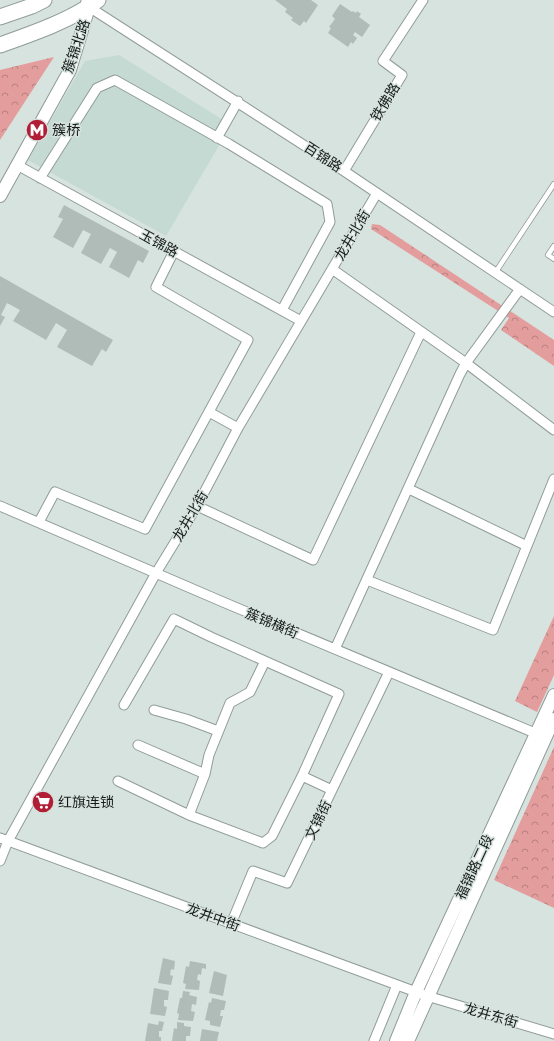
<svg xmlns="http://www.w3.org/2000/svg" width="554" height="1041" viewBox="0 0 554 1041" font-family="'Nunito Sans','Noto Sans SC',sans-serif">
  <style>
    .built { fill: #c5dad2 }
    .park { fill: url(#park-crowns) }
    .building { fill: #b0bcb8 }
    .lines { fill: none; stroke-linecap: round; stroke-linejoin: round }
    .service-casing { stroke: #909c97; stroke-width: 6 }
    .minor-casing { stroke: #909c97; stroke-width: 11 }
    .tertiary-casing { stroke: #909c97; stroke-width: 14 }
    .primary-casing { stroke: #909c97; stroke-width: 17 }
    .service { stroke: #fff; stroke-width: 4.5 }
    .minor { stroke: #fff; stroke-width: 9 }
    .tertiary { stroke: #fff; stroke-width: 12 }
    .primary { stroke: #fff; stroke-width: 15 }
    .labels { text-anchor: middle; stroke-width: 3; stroke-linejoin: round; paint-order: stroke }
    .street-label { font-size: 14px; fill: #161b19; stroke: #d7e3de }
    .poi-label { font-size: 14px; fill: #161b19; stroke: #d7e3de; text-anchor: start }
  </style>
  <defs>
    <pattern id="park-crowns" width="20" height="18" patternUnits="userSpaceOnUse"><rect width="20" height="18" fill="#e49d9d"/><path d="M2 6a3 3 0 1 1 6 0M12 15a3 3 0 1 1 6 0" fill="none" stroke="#b87f7f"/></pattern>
  </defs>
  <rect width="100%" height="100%" fill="#d7e3de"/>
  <path class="built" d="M119 55 231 125 166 236 28 160 85 61Z"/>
  <path class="park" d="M54 57 0 140V70Z
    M372 224 380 225 554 340V366L501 330 509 318 371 229Z
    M554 616V675L537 712 515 701Z
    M554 747V908L494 880Z"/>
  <path class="building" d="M275 0H311L318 5 306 23 304 21 300 26 291 20 293 18 285 12 287 9Z
    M340 4 352 12 353 11 356 13 357 11 361 14 359 17 370 25 362 37 355 32 353 35 357 38 353 44 351 42 348 47 328 33 331 28 329 27 335 19 332 16Z
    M64 205 149 251 143 263 138 260 129 278 109 267 117 252 110 248 101 264 81 253 91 234 83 230 73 248 53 237 63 219 58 217Z
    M0 276 113 340 106 352 102 349 92 366 57 347 67 330 56 323 46 340 13 321 20 310 7 303 1 315 5 317 0 326Z
    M163 958 175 961 174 970 171 969 170 975 173 976 171 985 158 983Z
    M190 961 206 964V969L202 968 201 975 198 974 197 980 200 981 199 990 185 989 186 984 183 983 186 966 189 967Z
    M214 971 227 975 223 996 209 993Z
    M154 988 169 991 168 1000H164V1006L167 1007 165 1016 150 1014Z
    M183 991 190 992 189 995 197 997 196 1005 192 1004 191 1011 195 1012 193 1021 178 1020 179 1014 177 1013 180 998H182Z
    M212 998 226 1001 224 1010H221L220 1016H223L220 1027 210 1025V1021L205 1020 209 1002 211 1003Z
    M159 1021 164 1022 162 1031H159V1037H161V1041H145L148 1023 158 1025Z
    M177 1022 184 1023V1026L191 1027 190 1036H186V1041H172L174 1028 177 1029Z
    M202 1029 219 1032 217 1041H200Z"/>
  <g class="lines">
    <g class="service-casing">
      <path id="service" d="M554 246 548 255 554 259
        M495 273 554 184"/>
    </g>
    <g class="minor-casing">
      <path id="minor" d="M89 7 344 171 554 312
        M217 138 238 101
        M17 165 301 321
        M344 171 402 75 383 61 423 0
        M40 178 97 88 115 80 229 144 327 204 330 222 282 310
        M332 269 466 363 554 430
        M209 412 238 428
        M409 489 527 546
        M0 506 223 602 542 736
        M197 506 313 560 421 332
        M39 522 55 492 145 529 248 340 156 287 174 251
        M367 580 493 630 554 479
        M335 649 460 374 466 363 520 289
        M124 705 174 619 211 637 265 661
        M154 710 186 719 218 731
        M138 745 205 774
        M302 776 272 836 263 843 189 815 205 774 209 755 230 703 250 692 265 661 339 694 302 776 332 790
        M118 781 189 815
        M0 838 427 996 554 1034
        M0 861 8 841 156 573 197 506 238 428 377 193
        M231 924 253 871 287 883 389 672
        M374 1041 397 985"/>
    </g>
    <g class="tertiary-casing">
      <path id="tertiary" d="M0 196 70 70 89 7 87 3
        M396 1041 416 992 554 695
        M408 1041 554 719"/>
    </g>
    <g class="primary-casing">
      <path id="primary" d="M0 17 32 6 44 0
        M0 45C31 34 72 20 98 0"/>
    </g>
    <use href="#service" class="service"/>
    <use href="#minor" class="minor"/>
    <use href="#tertiary" class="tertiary"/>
    <use href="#primary" class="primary"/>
  </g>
  <defs>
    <g id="metro-disc" transform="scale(1.15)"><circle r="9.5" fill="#b11e36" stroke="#d7e3de"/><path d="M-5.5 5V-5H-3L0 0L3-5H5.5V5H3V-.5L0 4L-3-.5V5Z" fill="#fff"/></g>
    <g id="supermarket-disc" transform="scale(1.15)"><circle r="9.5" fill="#b11e36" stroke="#d7e3de"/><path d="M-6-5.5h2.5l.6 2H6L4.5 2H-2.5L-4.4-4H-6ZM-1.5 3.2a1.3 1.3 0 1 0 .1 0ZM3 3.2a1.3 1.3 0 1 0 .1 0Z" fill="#fff"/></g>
  </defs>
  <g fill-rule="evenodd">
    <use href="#metro-disc" x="37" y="130"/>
    <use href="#supermarket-disc" x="43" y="802"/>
  </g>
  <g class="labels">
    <g class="street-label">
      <text transform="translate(76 46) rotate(-71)" y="5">簇锦北路</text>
      <text transform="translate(385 102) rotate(-59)" y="5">铁佛路</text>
      <text transform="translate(323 157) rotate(33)" y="5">百锦路</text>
      <text transform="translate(352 235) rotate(-60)" y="5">龙井北街</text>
      <text transform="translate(159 243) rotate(29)" y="5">玉锦路</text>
      <text transform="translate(190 516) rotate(-60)" y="5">龙井北街</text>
      <text transform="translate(272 623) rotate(23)" y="5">簇锦横街</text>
      <text transform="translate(318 820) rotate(-64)" y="5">文锦街</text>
      <text transform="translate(474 867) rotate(-65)" y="5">福锦路二段</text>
      <text transform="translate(213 917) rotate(20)" y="5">龙井中街</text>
      <text transform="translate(491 1015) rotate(16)" y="5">龙井东街</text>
    </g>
    <g class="poi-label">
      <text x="52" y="135">簇桥</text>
      <text x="58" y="807">红旗连锁</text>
    </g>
  </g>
</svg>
